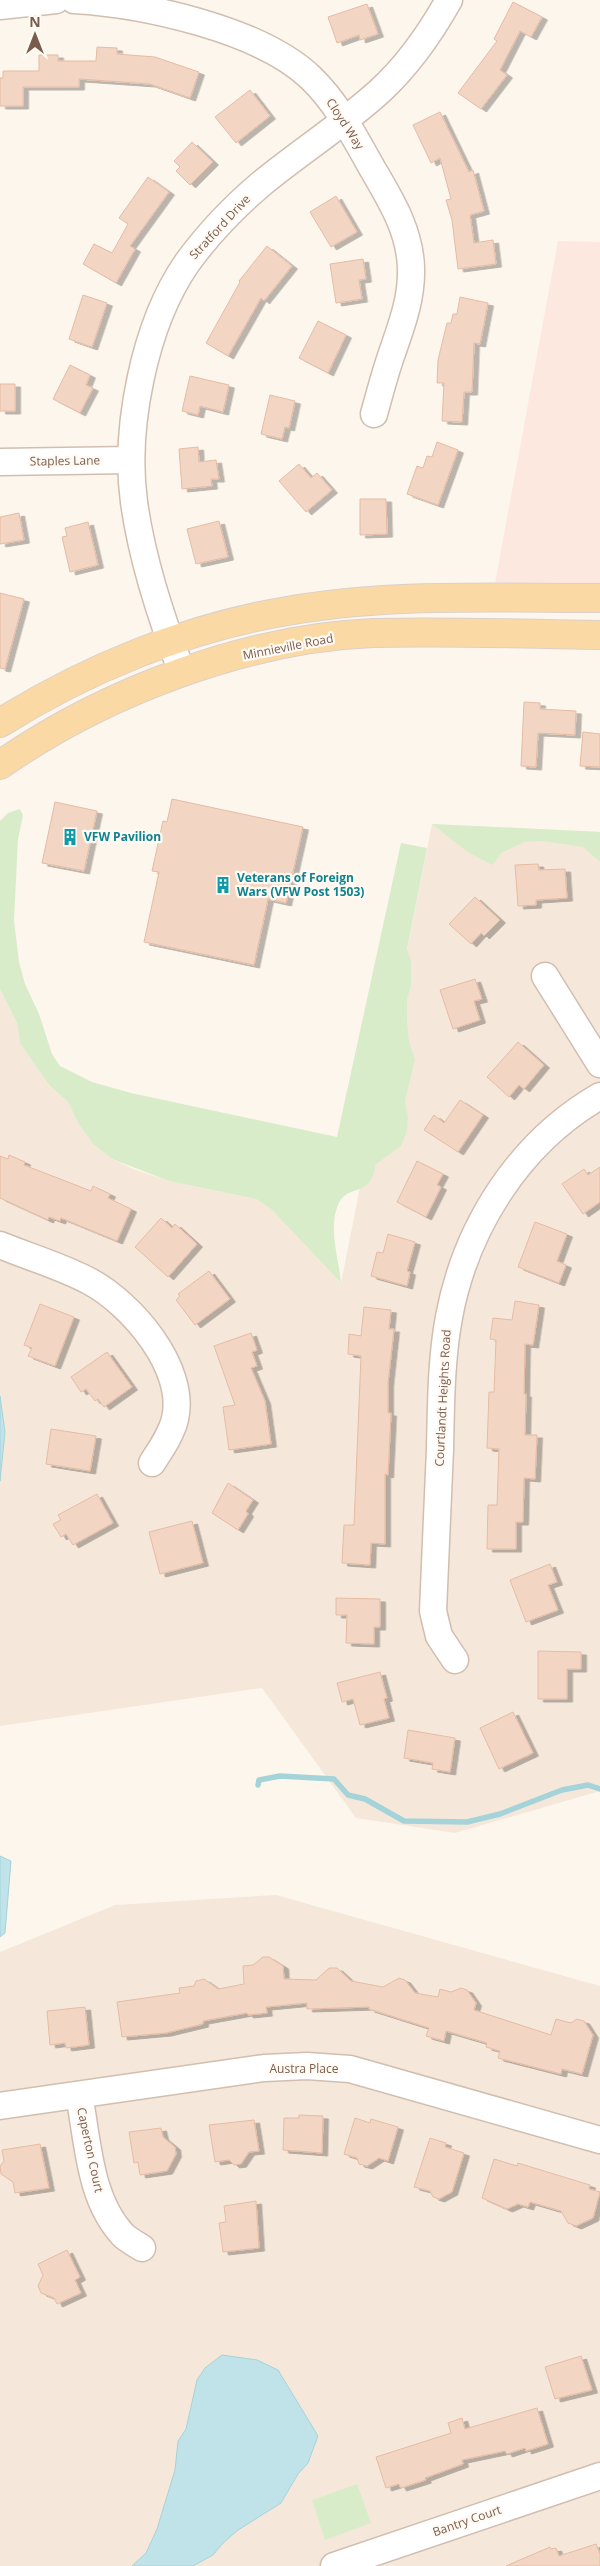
<svg xmlns="http://www.w3.org/2000/svg" width="600" height="2566" viewBox="0 0 600 2566" font-family="'Open Sans',sans-serif">
  <style>
    .residential { fill: #f5e8da }
    .commercial { fill: #fde8e0 }
    .green { fill: #d8ecc9 }
    .water { fill: #bfe3e8; stroke: #a5d3da }
    .lines { fill: none; stroke-linecap: round; stroke-linejoin: round }
    .stream { stroke: #a5d3da; stroke-width: 5.5 }
    .building { fill: #f3d5c3; stroke: #e6bba3; filter: url(#shadow) }
    .minor-casing { stroke: #d1beb0; stroke-width: 29 }
    .major-casing { stroke: #dad1cd; stroke-width: 30 }
    .minor { stroke: #fff; stroke-width: 26 }
    .major { stroke: #fbd9a5; stroke-width: 28 }
    .labels { text-anchor: middle; stroke-width: 4.5; stroke-linejoin: round; paint-order: stroke }
    .street-label { font-size: 12px; fill: #7a5c4d; stroke: #fffaf3 }
    .culture-label { font-size: 12px; font-weight: bold; fill: #0d838f; stroke: #fffaf3; text-anchor: start }
  </style>
  <defs>
    <filter id="shadow"><feDropShadow dx="5.5" dy="3" stdDeviation="0" flood-color="#0004"/></filter>
  </defs>
  <rect width="100%" height="100%" fill="#fdf6ec"/>
  <path class="residential" d="M432 824 600 832V1791L455 1833 356 1818 262 1688 0 1726V989L17 1023 20 1043 49 1085 68 1102 78 1123 93 1144 112 1159 133 1169 169 1181 256 1199 271 1209 341 1283Z
    M276 1895 600 1986V2566H0V1952L115 1905Z"/>
  <path class="commercial" d="M558 241 600 242V585L495 583Z"/>
  <path class="green" d="M20 809 23 815 18 839 14 920 19 962 25 984 39 1014 52 1054 60 1066 92 1082 131 1093 337 1137 401 843 427 848 407 949 411 961V986L407 999V1021L409 1042 415 1059 405 1101 408 1117 407 1131 401 1146 375 1165C372 1199 348 1182 338 1205 328 1228 339 1260 341 1283L271 1209 256 1199 169 1181 112 1159 93 1144 78 1123 68 1102 49 1085 20 1043 17 1023 0 989V821L8 813Z
    M432 824 600 832V862L583 847 543 841 524 842 501 853 493 865 469 853Z
    M357 2484 371 2523 325 2540 312 2500Z"/>
  <path class="water" d="M0 1396 5 1432 0 1481Z
    M0 1856 11 1861 5 1933 0 1937Z
    M222 2355 257 2360 278 2370 318 2436 308 2463 298 2474 281 2503 238 2530 223 2543 213 2555 193 2566H132L146 2553 157 2529 175 2470 178 2441 186 2429 197 2380 205 2368Z"/>
  <g class="lines">
    <path class="stream" d="M258 1785 259 1780 280 1776 334 1779 348 1795 365 1799 404 1821 467 1822 500 1814 562 1790 588 1785 600 1789"/>
  </g>
  <path class="building" d="M513 2 542 17 531 37 520 31 500 70 507 75 481 109 458 93 497 41 494 39Z
    M367 4 378 34 360 40 359 35 337 43 328 17Z
    M97 47 117 48V54L155 57 199 72 190 98 150 84 79 79V87H23V106H0V78H3V71H39V55H58V61H96Z
    M250 90 270 116 236 143 215 117Z
    M440 112 469 172 473 170 484 211 470 215 474 243 493 240 496 264 458 269 452 220 446 200 451 199 440 158 431 163 413 125Z
    M192 142 213 162 190 185 176 171 180 167 174 161Z
    M148 177 169 192 130 246 135 249 116 283 83 264 94 244 112 253 128 224 119 218Z
    M336 196 357 232 331 247 310 212Z
    M267 246 292 266 264 301 261 298 228 356 206 343 240 282 239 281Z
    M363 259 366 279 359 280 362 299 336 303 330 264Z
    M83 295 107 303 92 347 69 339Z
    M460 297 488 303 480 344 474 343 472 392H464L462 422 442 421 444 383H437L438 360 447 323H451L453 314H457Z
    M318 321 346 335 328 373 299 358Z
    M70 365 90 375 86 385 93 388 80 413 53 399Z
    M190 376 229 385 223 412 200 406 198 415 182 411Z
    M0 384H15V411H0Z
    M270 395 295 401 289 428 285 427 282 439 261 434Z
    M437 442 458 450 438 505 407 494 417 466 423 468 427 456 432 457Z
    M198 447 199 462 216 460 219 479H211L212 486 182 489 179 449Z
    M299 464 311 478 317 473 332 490 306 512 279 481Z
    M360 499H386L387 534 360 535Z
    M19 513 24 540 0 544V517Z
    M219 521 228 557 196 564 187 529Z
    M88 522 98 565 70 572 62 537 67 536 65 528Z
    M0 593 24 599 5 669 0 668Z
    M524 702 540 703V709L576 711 575 735 538 733 536 767 521 766Z
    M583 732 600 734V767L580 766Z
    M172 799 303 827 286 903 268 899 254 965 144 942 159 872 152 871 163 821 167 822Z
    M55 802 97 811 84 871 42 863Z
    M538 864 539 870 565 869 567 898 536 900V905L518 906 515 865Z
    M475 897 500 920 484 936 481 933 471 944 449 924Z
    M475 979 482 999 474 1001 480 1020 453 1029 440 990Z
    M518 1042 544 1065 524 1089 519 1085 509 1097 487 1077Z
    M460 1100 483 1115 458 1152 424 1130 434 1115 444 1123Z
    M9 1155 25 1162 24 1165 91 1191 93 1186 110 1194 108 1198 131 1209 117 1241 61 1218 60 1221 49 1217 48 1220 0 1198V1156L8 1159Z
    M417 1161 443 1174 437 1185 441 1187 426 1217 397 1202Z
    M600 1167V1202L583 1214 562 1184 584 1169 588 1175Z
    M161 1218 172 1228 175 1224 197 1244 168 1277 135 1247Z
    M535 1222 567 1234 557 1261 566 1265 559 1283 518 1267Z
    M388 1234 415 1242 407 1271 410 1272 407 1286 371 1276 377 1252 383 1253Z
    M209 1271 230 1299 195 1325 176 1300 180 1296 178 1294Z
    M515 1301 539 1305 533 1345 525 1344 524 1394H526L525 1435H537L535 1479 524 1478 523 1522H516V1549H487L488 1505H497L499 1449 487 1448 489 1392H494L496 1340 490 1339 493 1318 512 1320Z
    M40 1304 74 1317 55 1366 28 1356 32 1348 24 1345Z
    M364 1307 391 1310 389 1329H394L388 1383V1413H391L388 1475 385 1474V1544L371 1543 370 1565 342 1563 344 1525H354L361 1356 348 1354 349 1334 361 1336Z
    M251 1333 257 1350 252 1352 257 1366 251 1368 265 1401 271 1444 229 1450 223 1407 235 1405 214 1346Z
    M107 1352 132 1387 104 1407 98 1399 95 1401 86 1389 81 1392 71 1377Z
    M51 1429 96 1436 90 1471 46 1464Z
    M228 1483 253 1500 246 1511 248 1514 238 1530 212 1513Z
    M97 1494 113 1523 73 1545 66 1534 61 1537 53 1524 61 1520 58 1515Z
    M192 1521 203 1563 160 1574 149 1532Z
    M550 1564 557 1582 548 1585 558 1610 526 1622 510 1580Z
    M336 1598 380 1599V1627H374V1644L346 1643 347 1615H336Z
    M538 1651 581 1652V1669H567V1699H538Z
    M380 1672 387 1698 384 1699 389 1718 360 1725 353 1699 342 1702 337 1683Z
    M513 1712 533 1753 499 1769 480 1728Z
    M408 1730 455 1738 450 1772 432 1769 433 1763 404 1758Z
    M263 1957H269L283 1966 284 1979 316 1980 329 1968H337L351 1981 383 1987 399 1978 405 1980 415 1993 438 1997 440 1989 451 1992 461 1988 467 1990 476 2003 474 2010 551 2035 556 2019 571 2023 577 2019 584 2021 593 2035 582 2074 562 2069 561 2074 498 2058 500 2051 486 2047 487 2043 446 2031 444 2041 426 2036 429 2028 369 2009V2007L307 2009V2003L266 2007 267 2013 248 2015 247 2013 203 2021V2024L166 2033 122 2037 117 2002 180 1993 179 1988 194 1986 196 1981 204 1979 218 1989 244 1984 243 1966 253 1965Z
    M85 2007 89 2045 66 2048 65 2043 50 2045 47 2011Z
    M299 2115 323 2116 322 2153 283 2150 284 2118H299Z
    M355 2118 370 2123 371 2119 398 2127 388 2161 379 2158 367 2166 359 2164 357 2158 344 2154Z
    M254 2120 259 2151 249 2152 241 2164 234 2165 229 2160 215 2162 209 2125Z
    M161 2128 163 2137 175 2147 176 2154 167 2171 140 2175 138 2162 134 2163 129 2132Z
    M430 2138 446 2143 445 2147 464 2153 452 2192 439 2199 433 2197 430 2191 414 2187Z
    M40 2144 49 2188 15 2193 13 2182 1 2174 0 2166 4 2161 2 2150Z
    M494 2159 517 2166 518 2163 590 2185 589 2189 600 2192 593 2218 576 2226 568 2223 561 2211 530 2202 528 2207 518 2204 507 2209 482 2198Z
    M256 2201 259 2248 223 2252 219 2223 226 2222 224 2206Z
    M67 2250 80 2277 75 2280 81 2293 57 2304 54 2298 41 2293 38 2286 43 2275 38 2264Z
    M581 2356 592 2390 555 2399 545 2367Z
    M537 2408 548 2444 526 2451 525 2448 507 2454 505 2451 462 2460 463 2464 425 2478 426 2480 401 2488 399 2484 386 2488 376 2457 451 2433 448 2423 462 2418 465 2429Z
    M596 2544 600 2554V2566H506L550 2547 551 2549 556 2548 559 2556Z"/>
  <g class="lines">
    <g class="minor-casing">
      <path id="minor" d="M74 0C143 4 260 29 311 78 337 103 354 136 372 168 390 199 410 230 411 268 412 301 400 329 390 359 384 377 379 396 374 414
        M0 6 56 0
        M0 462 131 460
        M182 672C161 618 142 560 134 502 124 429 144 325 187 263 208 234 234 207 261 184 300 152 344 124 381 90 408 65 431 32 449 0
        M545 976 600 1064
        M0 1245C29 1257 61 1266 89 1281 131 1303 187 1368 175 1419 171 1435 161 1449 152 1463
        M455 1660 439 1636 433 1611C435 1557 438 1503 440 1449 441 1405 441 1360 449 1317 466 1226 520 1142 600 1096
        M79 2095C88 2141 89 2199 123 2235 128 2240 136 2244 142 2248
        M0 2106 264 2068 307 2066 350 2069 600 2140
        M334 2566 600 2476"/>
    </g>
    <g class="major-casing">
      <path id="major" d="M0 723C86 669 186 628 287 611 389 593 496 598 600 598
        M0 765C103 693 246 638 373 633 449 631 525 634 600 635"/>
    </g>
    <use href="#minor" class="minor"/>
    <use href="#major" class="major"/>
  </g>
  <defs>
    <g id="building-bare" transform="scale(1.35)"><path d="M-4-6H4V6H1V3H-1V6H-4ZM-2.5-4.3h1.7v1.8h-1.7ZM.8-4.3h1.7v1.8H.8ZM-2.5-1h1.7V.8h-1.7ZM.8-1h1.7V.8H.8Z" fill="#0f9aa8" stroke="#fffaf3" stroke-width="2.5" paint-order="stroke"/></g>
  </defs>
  <g fill-rule="evenodd">
    <use href="#building-bare" x="70" y="837"/>
    <use href="#building-bare" x="223" y="885"/>
  </g>
  <g class="labels">
    <g class="street-label">
      <text transform="translate(345 124) rotate(57)" y="4">Cloyd Way</text>
      <text transform="translate(220 227) rotate(-47)" y="4">Stratford Drive</text>
      <text transform="translate(65 461) rotate(-1)" y="4">Staples Lane</text>
      <text transform="translate(288 647) rotate(-11)" y="4">Minnieville Road</text>
      <text transform="translate(443 1398) rotate(-87)" y="4">Courtlandt Heights Road</text>
      <text x="304" y="2073">Austra Place</text>
      <text transform="translate(90 2150) rotate(78)" y="4">Caperton Court</text>
      <text transform="translate(467 2521) rotate(-19)" y="4">Bantry Court</text>
    </g>
    <g class="culture-label">
      <text x="84" y="841">VFW Pavilion</text>
      <text x="237" y="882">Veterans of Foreign<tspan x="237" dy="14">Wars (VFW Post 1503)</tspan></text>
    </g>
  </g>
  <g transform="translate(35 35)" stroke="#fffaf3" stroke-width="4" paint-order="stroke">
  <path d="M0-4L9 19L0 12L-9 19Z" fill="#7a5c4d"/>
  <text y="-8" font-size="14" font-weight="bold" text-anchor="middle" fill="#7a5c4d">N</text>
  </g>
</svg>
